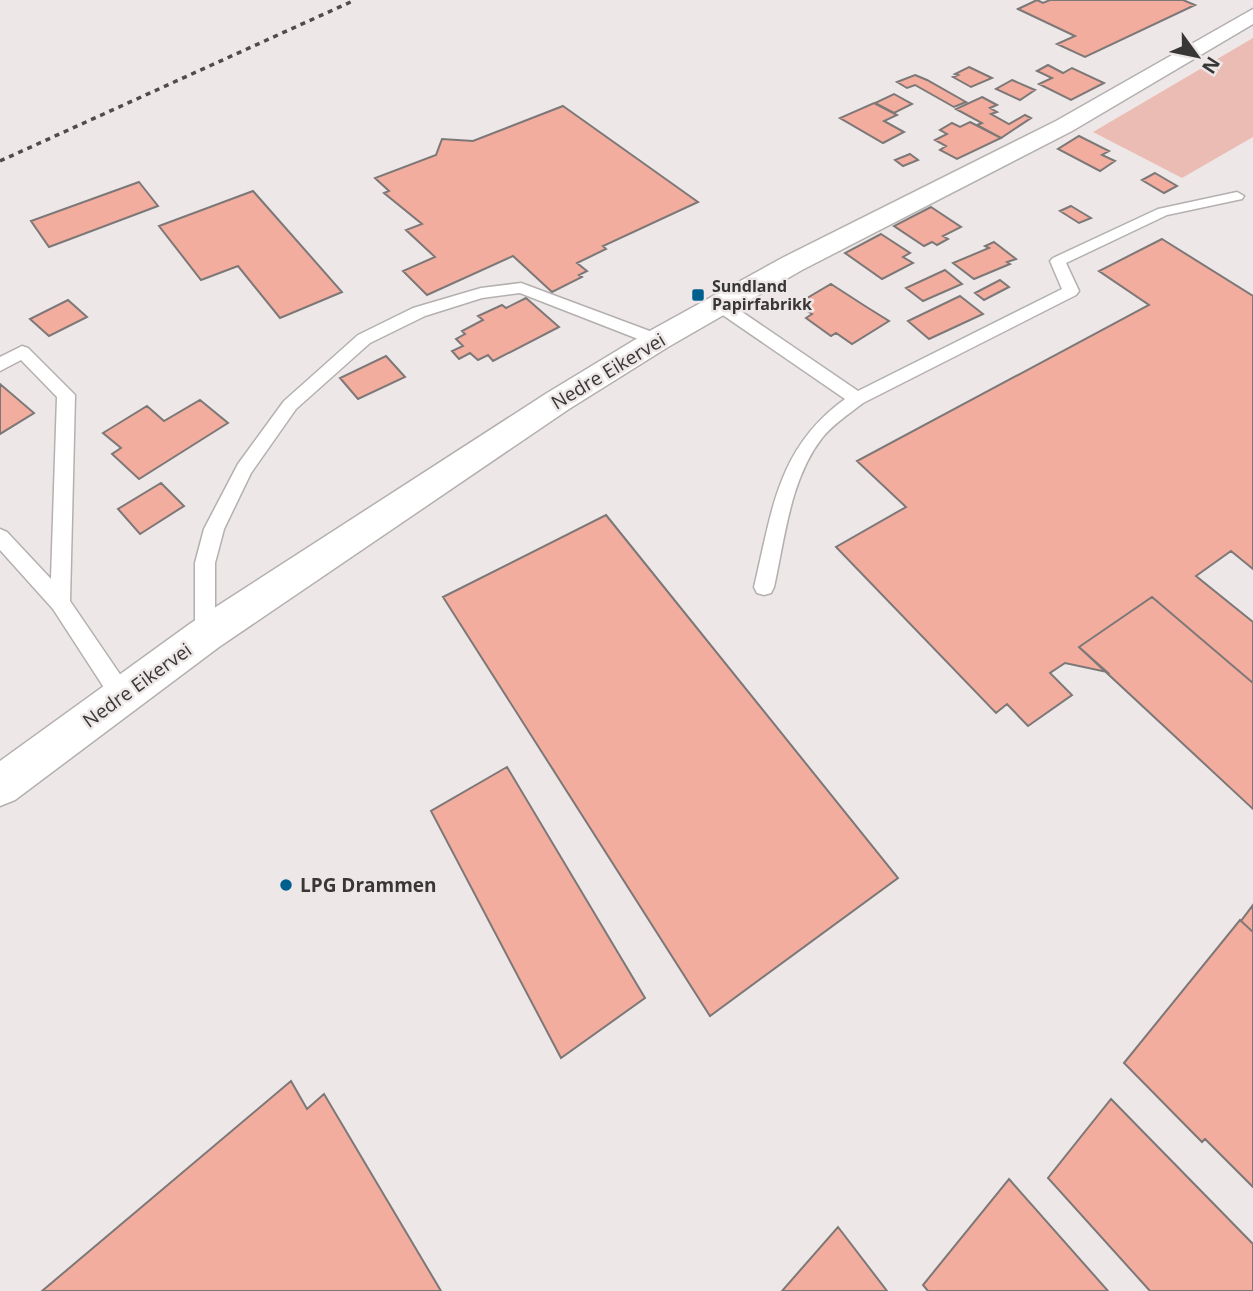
<svg xmlns="http://www.w3.org/2000/svg" width="1253" height="1291" viewBox="0 0 1253 1291" font-family="'Open Sans',sans-serif">
  <style>
    .green { fill: #ebbcb3 }
    .building { fill: #f3ad9f; stroke: #7d7878; stroke-width: 2 }
    .lines { fill: none; stroke-linecap: round; stroke-linejoin: round }
    .lane-casing { stroke: #b4b0af; stroke-width: 3 }
    .secondary-casing { stroke: #b4b0af; stroke-width: 3 }
    .lane { fill: #fff; fill-rule: evenodd }
    .secondary { fill: #fff; fill-rule: evenodd }
    .rail { stroke: #4f4c4b; stroke-width: 3.5; stroke-dasharray: 5 5; stroke-linecap: butt }
    .poi-dot { fill: #015f8f; stroke: #ede8e7; stroke-width: 2.5 }
    .labels { text-anchor: middle; stroke-width: 5; stroke-linejoin: round; paint-order: stroke }
    .far-poi-label { font-size: 16px; font-weight: bold; fill: #393736; stroke: #ede8e7; text-anchor: start }
    .street-label { font-size: 19px; fill: #393736; stroke: #ede8e7 }
    .poi-label { font-size: 19px; font-weight: bold; fill: #393736; stroke: #ede8e7; text-anchor: start }
  </style>
  <rect width="100%" height="100%" fill="#ede8e7"/>
  <path class="green" d="M1253 38V137L1182 178 1093 132Z"/>
  <path class="building" d="M1037 0 1043 3 1050 0H1183L1195 5 1085 57 1057 44 1075 36 1018 9Z
    M1048 65 1063 73 1072 68 1104 83 1071 100 1039 84 1052 78 1037 71Z
    M969 67 992 78 971 87 953 77 958 75 955 74Z
    M915 75 927 80 966 102 954 107 915 85 907 88 897 82Z
    M1012 80 1035 90 1020 100 996 89Z
    M894 94 912 104 894 113 875 103Z
    M982 97 997 105 990 108 997 112 991 114 1009 124 1025 115 1031 118 1001 138 977 125 982 123 956 109Z
    M874 103 897 115 884 121 904 132 883 143 840 118Z
    M563 106 698 202 603 246 606 249 577 263 587 271 579 275 582 277 552 292 513 256 427 295 403 271 435 257 406 230 422 224 384 193 389 191 375 178 436 155 442 139 473 141Z
    M970 122 1001 138 957 159 940 150 946 146 935 140 947 134 940 130 952 123 960 127Z
    M1079 136 1109 151 1102 155 1115 161 1100 171 1058 149Z
    M910 154 918 160 903 166 895 160Z
    M1155 173 1177 186 1164 193 1142 180Z
    M139 182 158 206 49 247 31 221Z
    M253 191 342 292 280 318 238 266 201 280 159 226Z
    M1071 206 1091 218 1079 223 1060 211Z
    M931 207 961 227 943 236 948 239 937 245 932 242 924 246 894 226Z
    M881 234 910 253 903 257 913 263 882 279 845 253Z
    M1162 239 1253 296V569L1231 551 1196 576 1253 622V683L1152 597 1079 647 1107 672 1065 663 1050 673 1072 695 1028 726 1007 704 996 713 836 547 906 507 857 461 1149 305 1099 271Z
    M994 242 1016 259 1007 262 1010 264 974 279 953 263 989 248 985 246Z
    M945 270 962 284 923 301 906 288Z
    M1000 280 1009 287 984 300 975 293Z
    M831 284 865 306 889 321 852 344 836 333 831 336 806 318 812 314 797 304Z
    M960 296 983 314 929 339 908 321Z
    M526 298 559 327 493 361 488 355 478 360 470 353 459 359 452 351 463 346 456 339 465 334 462 331 483 320 478 316 502 305 506 308Z
    M68 300 87 317 49 336 30 319Z
    M386 356 405 377 358 399 340 378Z
    M0 384 34 413 0 434Z
    M200 400 228 423 139 479 112 454 121 448 103 433 147 406 164 421Z
    M161 483 184 506 140 534 118 509Z
    M606 515 898 878 710 1016 443 597Z
    M1152 597 1253 683V809L1079 647Z
    M507 767 645 998 561 1058 431 811Z
    M1253 905V932L1241 921Z
    M1240 920 1253 932V1187L1205 1139 1202 1142 1124 1063Z
    M291 1081 307 1109 324 1094 441 1291H42Z
    M1111 1099 1253 1244V1291H1150L1048 1178Z
    M1009 1179 1108 1291H928L923 1285Z
    M838 1227 887 1291H782Z"/>
  <g class="lines">
    <g class="lane-casing">
      <path id="lane" d="M1237 192 1244 196 1242 199 1167 215 1066 263 1079 291 1076 295 863 403C849 414 833 424 822 438 790 479 785 538 774 587L771 593 764 595 757 593 754 587C772 512 777 448 845 399L714 309 712 305 714 301H726L858 391 1062 289 1050 261 1053 258 1158 209Z
        M521 283 663 336 665 340 663 344H651L520 293 482 298 425 316 370 343 296 409 251 473 224 529 215 563V635L212 641 205 644 198 641 195 635V563L204 529 238 464 284 401 358 335 413 308 481 288Z
        M22 346 28 348 75 395 70 601 130 689 133 696 130 703 122 706 114 703 53 609 0 550V529L7 532 51 579 57 397 21 360 0 371V357Z"/>
    </g>
    <g class="secondary-casing">
      <path id="secondary" d="M1253 9V24L1072 131 802 270 668 347 569 409 219 647 15 800 0 806V761L191 623 547 393 646 333 782 258 1056 121Z"/>
    </g>
    <use href="#lane" class="lane"/>
    <use href="#secondary" class="secondary"/>
    <path class="rail" d="M0 161 355 0"/>
  </g>
  <g class="poi-dot">
    <rect x="691" y="288" width="14" height="14" rx="3.5"/>
    <circle cx="286" cy="885" r="7"/>
  </g>
  <g class="labels">
    <g class="far-poi-label">
      <text x="712" y="292">Sundland<tspan x="712" dy="18">Papirfabrikk</tspan></text>
    </g>
    <g class="street-label">
      <text transform="translate(608 371) rotate(-31)" y="7">Nedre Eikervei</text>
      <text transform="translate(137 685) rotate(-36)" y="7">Nedre Eikervei</text>
    </g>
    <g class="poi-label">
      <text x="300" y="892">LPG Drammen</text>
    </g>
  </g>
  <g transform="translate(1197 56) rotate(123)" stroke="#ede8e7" stroke-width="5" paint-order="stroke">
  <path d="M0-5L12 26L0 18L-12 26Z" fill="#393736"/>
  <text y="-10" font-size="19" font-weight="bold" text-anchor="middle" fill="#393736">N</text>
  </g>
</svg>
